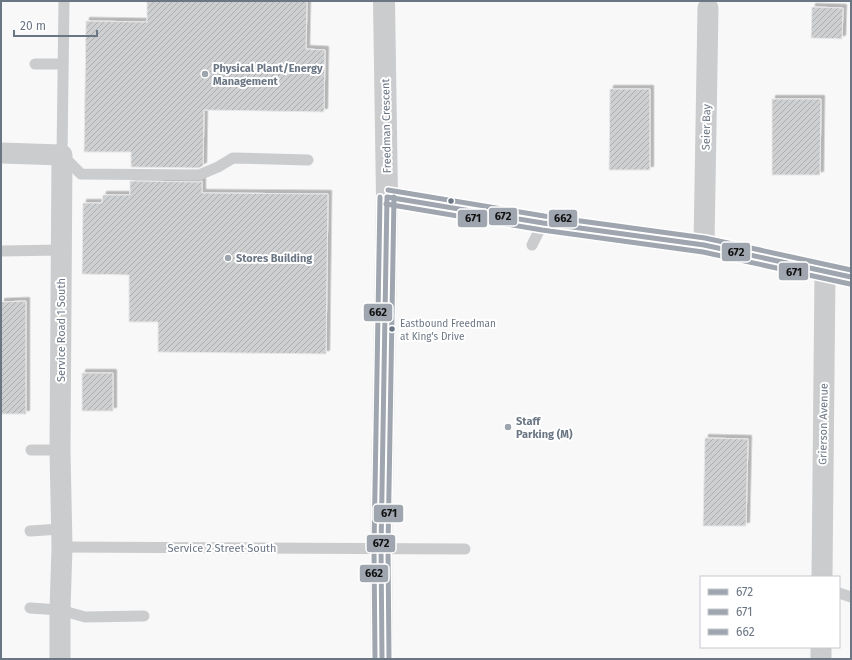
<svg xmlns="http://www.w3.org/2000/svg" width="852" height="660" viewBox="0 0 852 660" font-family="'Fira Sans',sans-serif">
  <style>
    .building { fill: url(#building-hatch); stroke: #e8e8e8; filter: url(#shadow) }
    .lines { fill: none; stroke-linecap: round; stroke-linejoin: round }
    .service { stroke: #cbccce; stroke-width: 11 }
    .minor { stroke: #cbccce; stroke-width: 21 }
    .tertiary { stroke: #cbccce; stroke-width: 22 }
    .bus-1-casing { stroke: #fff; stroke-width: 8 }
    .bus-2-casing { stroke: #fff; stroke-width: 8 }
    .bus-3-casing { stroke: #fff; stroke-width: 8 }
    .bus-1 { stroke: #9fa6af; stroke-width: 5 }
    .bus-2 { stroke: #9fa6af; stroke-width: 5 }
    .bus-3 { stroke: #9fa6af; stroke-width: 5 }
    .poi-dot { fill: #9ca4ad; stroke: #fff; stroke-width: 1.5 }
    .bus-dot { fill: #6b7684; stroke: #fff; stroke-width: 1.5 }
    .labels { text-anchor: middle; stroke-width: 4; stroke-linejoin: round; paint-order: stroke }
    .bus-label { font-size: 10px; fill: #6b7684; stroke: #fff; text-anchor: start }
    .poi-label { font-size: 11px; font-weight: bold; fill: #6b7684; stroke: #fff; text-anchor: start }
    .street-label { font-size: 11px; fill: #6b7684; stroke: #fff }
    .line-badge { stroke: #fff; stroke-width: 1.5 }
    .pale-badge-label { font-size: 11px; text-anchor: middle; font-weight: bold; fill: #111 }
  </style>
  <defs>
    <pattern id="building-hatch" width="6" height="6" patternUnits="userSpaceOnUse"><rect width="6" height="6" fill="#cecfd1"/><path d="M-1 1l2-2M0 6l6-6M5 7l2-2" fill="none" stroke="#abadaf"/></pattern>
    <filter id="shadow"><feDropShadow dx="3.5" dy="-3.5" stdDeviation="0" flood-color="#0004"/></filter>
  </defs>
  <rect width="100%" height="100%" fill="#f8f8f8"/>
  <path class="building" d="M147 1H307L306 49 325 50 324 112 204 110 203 166 198 168 131 167V152H84L86 21 147 22Z
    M812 7 843 8 842 39 811 38Z
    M610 89H650V170H609Z
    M772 99H821L820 175H772Z
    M130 181 199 182 202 181V193L328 194 326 354 158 352V322H129V275L82 274 83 203H102L103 195H130Z
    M26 301V414H1V302Z
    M82 373H113V411H82Z
    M705 438 748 439 746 526H703Z"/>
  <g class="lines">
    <path class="service" d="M64 1 62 155 81 174 199 175 218 167 233 158 308 160
      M35 64H63
      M532 245 543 223
      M1 251 61 250
      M31 450H60
      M30 531 61 529
      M62 547 465 549
      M839 593 851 597
      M30 608 60 610 85 617 144 616"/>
    <path class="minor" d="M1 153 62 155 60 450 62 547 60 610V659
      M387 197 543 223 704 245 851 277
      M704 245 708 8
      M822 577 825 271
      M821 659V647"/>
    <path class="tertiary" d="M382 659 381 548 387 197 384 1"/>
    <g class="bus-1-casing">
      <path id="bus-1" d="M387 197 543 223 704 245 851 277
        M382 659 381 548 387 197"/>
    </g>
    <g class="bus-2-casing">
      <path id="bus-2" d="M386 204 542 230 703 252 850 284
        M389 659 388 548 394 197"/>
    </g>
    <g class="bus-3-casing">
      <path id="bus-3" d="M388 190 544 216 705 238 851 270
        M375 659 374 548 380 197"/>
    </g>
    <use href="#bus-1" class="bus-1"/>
    <use href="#bus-2" class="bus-2"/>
    <use href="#bus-3" class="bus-3"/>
  </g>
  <g class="poi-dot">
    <circle cx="205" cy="74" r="4"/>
    <circle cx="228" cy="258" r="4"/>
    <circle cx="508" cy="427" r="4"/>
  </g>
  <g class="bus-dot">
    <circle cx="451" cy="201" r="3.5"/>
    <circle cx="392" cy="329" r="3.5"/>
  </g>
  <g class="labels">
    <g class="bus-label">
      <text x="400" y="327">Eastbound Freedman<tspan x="400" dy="13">at King's Drive</tspan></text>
    </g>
    <g class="poi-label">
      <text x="213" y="72">Physical Plant/Energy<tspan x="213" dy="13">Management</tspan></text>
      <text x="236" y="262">Stores Building</text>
      <text x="516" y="425">Staff<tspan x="516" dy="13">Parking (M)</tspan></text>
    </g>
    <g class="street-label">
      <text transform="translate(386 126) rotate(-91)" y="4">Freedman Crescent</text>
      <text transform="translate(706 127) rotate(-89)" y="4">Seier Bay</text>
      <text transform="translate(61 330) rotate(-90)" y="4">Service Road 1 South</text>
      <text transform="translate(823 424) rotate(-89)" y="4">Grierson Avenue</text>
      <text x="222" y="552">Service 2 Street South</text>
    </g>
  </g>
  <g class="line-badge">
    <rect x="488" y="207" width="30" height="19" rx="4" fill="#9fa6af"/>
    <rect x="457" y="209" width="31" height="19" rx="4" fill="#9fa6af"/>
    <rect x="548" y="209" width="30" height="19" rx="4" fill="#9fa6af"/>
    <rect x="721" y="242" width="30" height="20" rx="4" fill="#9fa6af"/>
    <rect x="778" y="262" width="31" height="19" rx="4" fill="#9fa6af"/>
    <rect x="363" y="303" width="30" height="19" rx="4" fill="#9fa6af"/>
    <rect x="373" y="504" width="31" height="19" rx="4" fill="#9fa6af"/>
    <rect x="366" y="534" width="30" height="19" rx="4" fill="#9fa6af"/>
    <rect x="359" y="564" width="30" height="19" rx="4" fill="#9fa6af"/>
  </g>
  <g class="pale-badge-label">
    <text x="503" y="220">672</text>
    <text x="473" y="222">671</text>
    <text x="563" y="222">662</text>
    <text x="736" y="256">672</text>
    <text x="794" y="276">671</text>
    <text x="378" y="316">662</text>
    <text x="389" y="517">671</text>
    <text x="381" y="547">672</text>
    <text x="374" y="577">662</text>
  </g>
  <rect width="852" height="660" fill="none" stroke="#6b7684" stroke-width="4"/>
  <rect x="700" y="576" width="140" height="72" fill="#ffffff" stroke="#c4c8ce"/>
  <rect x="708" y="589" width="20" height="6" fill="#9fa6af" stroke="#c4c8ce"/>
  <text x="736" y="596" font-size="12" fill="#6b7684">672</text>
  <rect x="708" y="609" width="20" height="6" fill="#9fa6af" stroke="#c4c8ce"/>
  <text x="736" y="616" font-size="12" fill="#6b7684">671</text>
  <rect x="708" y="629" width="20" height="6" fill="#9fa6af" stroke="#c4c8ce"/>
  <text x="736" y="636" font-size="12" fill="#6b7684">662</text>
  <path d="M14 30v6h83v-6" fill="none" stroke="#6b7684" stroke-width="2"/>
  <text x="20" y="30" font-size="12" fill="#6b7684" stroke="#ffffff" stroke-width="3" paint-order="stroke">20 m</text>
</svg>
